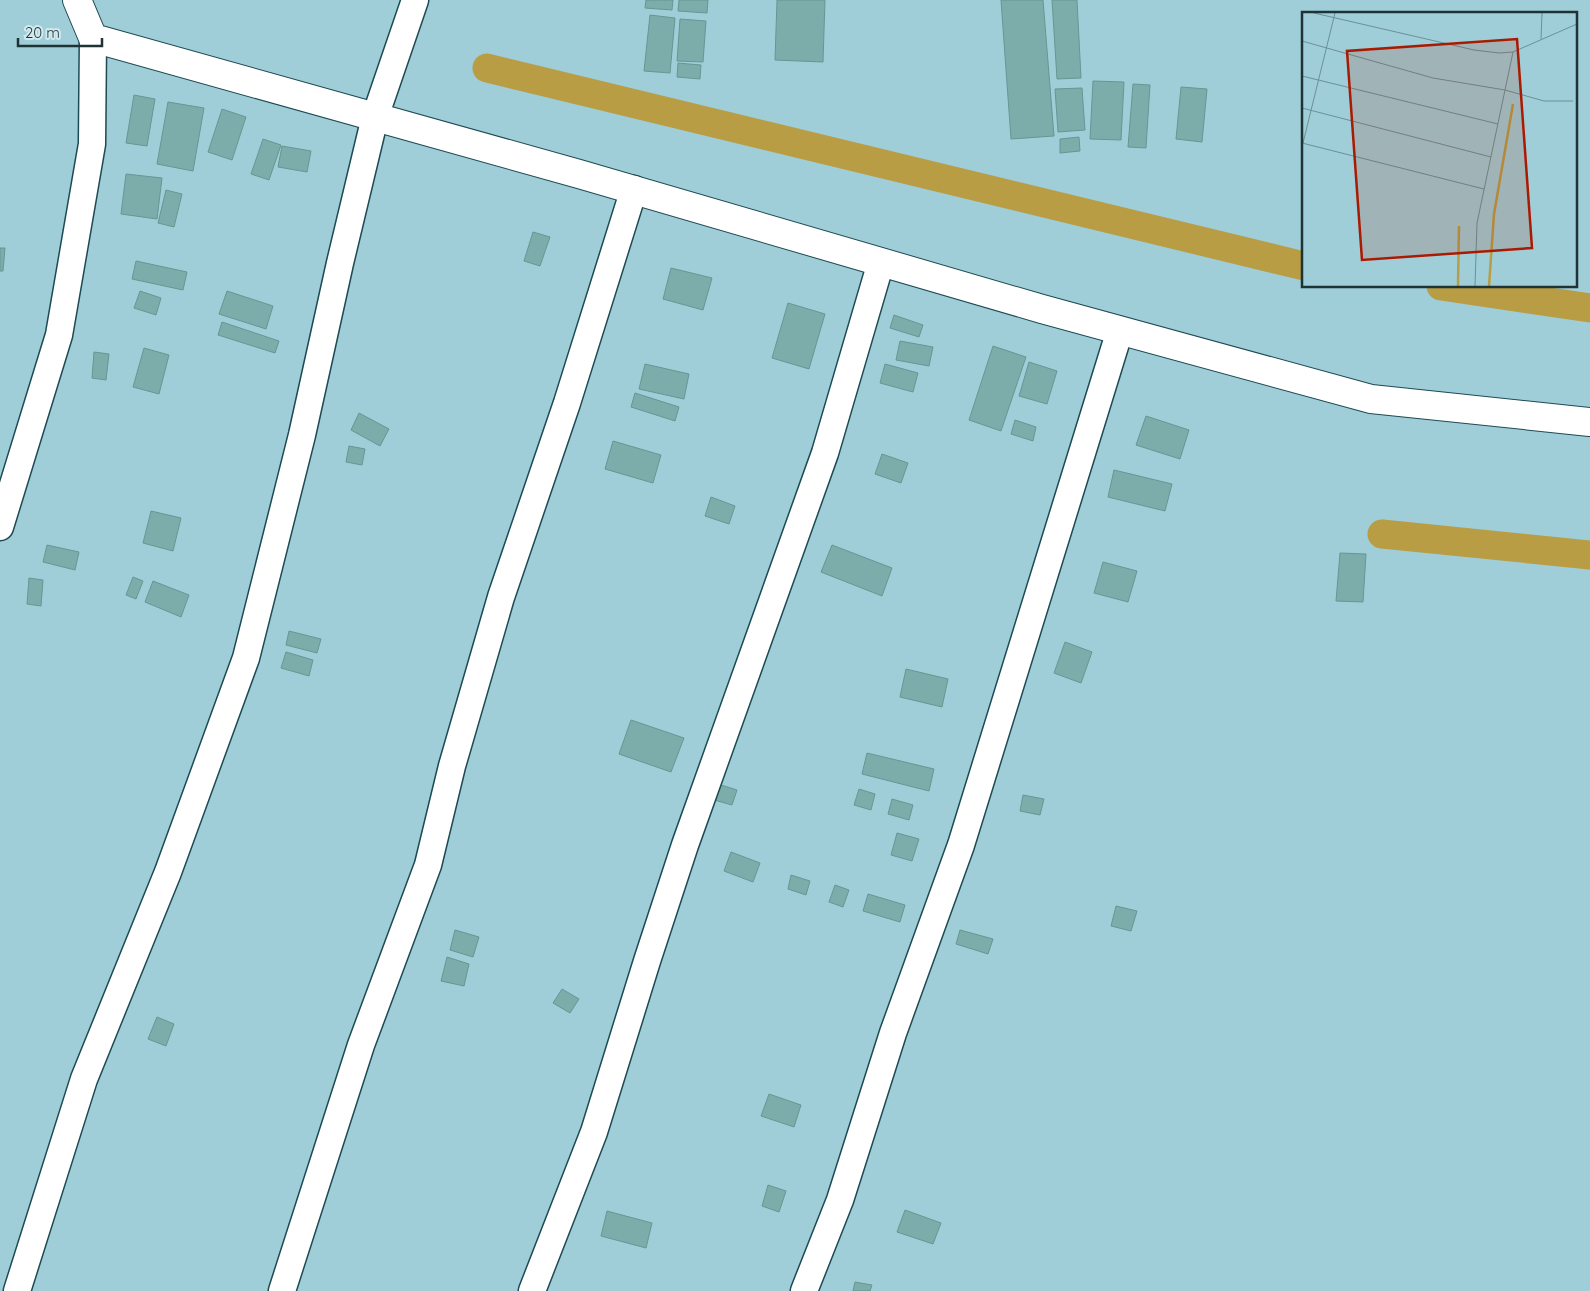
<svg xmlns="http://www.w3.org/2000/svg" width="1590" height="1291" viewBox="0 0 1590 1291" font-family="Quicksand,sans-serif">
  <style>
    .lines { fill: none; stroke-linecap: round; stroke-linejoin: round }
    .canal { stroke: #b89d45; stroke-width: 29 }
    .building { fill: #7dadaa; stroke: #679694 }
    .street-casing { stroke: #1d4a53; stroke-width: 29 }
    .secondary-casing { stroke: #1d4a53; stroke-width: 30 }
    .street { stroke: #fff; stroke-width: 26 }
    .secondary { stroke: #fff; stroke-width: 28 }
    .inset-river { fill: none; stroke: #b89d45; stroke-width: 2.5 }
    .inset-road { fill: none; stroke: #6c9097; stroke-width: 1 }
    .view { fill: #aa1a00; fill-opacity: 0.15; stroke: #aa1a00; stroke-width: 2.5 }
    .inset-edge { fill: none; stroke: #1f3236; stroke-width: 2.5 }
  </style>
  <rect width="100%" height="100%" fill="#9fced8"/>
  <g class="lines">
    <path class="canal" d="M487 68 1304 266
      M1441 286 1590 308
      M1382 534 1590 555"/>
  </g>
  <path class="building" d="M646 0H673L672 10 645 8Z
    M679 0H708L707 13 678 11Z
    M777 0H825L823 62 775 60Z
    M1001 0H1043L1054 136 1011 139Z
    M1052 0H1077L1081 78 1057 79Z
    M650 15 675 18 670 73 644 71Z
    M680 19 706 21 703 62 677 61Z
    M678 63 701 65 700 79 677 77Z
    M1093 81 1124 82 1121 140 1090 139Z
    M1133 84 1150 85 1146 148 1128 147Z
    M1181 87 1207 89 1202 142 1176 139Z
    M1082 88 1085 130 1058 132 1055 89Z
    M134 95 155 99 147 146 126 143Z
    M168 102 204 108 193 171 157 164Z
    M222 109 246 117 232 160 208 152Z
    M1079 137 1080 151 1060 153V139Z
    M263 139 281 145 269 180 251 174Z
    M282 146 311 151 307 172 278 167Z
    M126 174 162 178 157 219 121 214Z
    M166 190 182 194 174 227 158 223Z
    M533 232 550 237 540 266 524 261Z
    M0 248H5L3 271H0Z
    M136 261 187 272 183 290 132 279Z
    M671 268 712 278 703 310 663 299Z
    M140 291 161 298 156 315 134 308Z
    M227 291 273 306 266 329 219 314Z
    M788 303 825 314 809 369 772 358Z
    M894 315 923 325 919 337 890 328Z
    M222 322 279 341 275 353 218 335Z
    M900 341 933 347 929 366 896 360Z
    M993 346 1026 357 1001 431 969 420Z
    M144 348 169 355 159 394 133 387Z
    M94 352 109 354 106 380 92 378Z
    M1029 362 1057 371 1047 404 1019 396Z
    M645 364 689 374 684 399 639 389Z
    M885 364 918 373 913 392 880 383Z
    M635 393 679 407 675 421 631 407Z
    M359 413 389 429 380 446 351 430Z
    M1146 416 1189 430 1180 459 1136 445Z
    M1015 420 1036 427 1033 441 1011 434Z
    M613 441 661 455 653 483 605 469Z
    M349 446 365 449 362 465 346 462Z
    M882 454 908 463 901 483 875 474Z
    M1114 470 1172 484 1165 511 1108 497Z
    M711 497 735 506 729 524 705 516Z
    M151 511 181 518 173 551 143 543Z
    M47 545 79 552 75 570 43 562Z
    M832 545 892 568 882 596 821 572Z
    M1340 553 1366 554 1363 602 1336 601Z
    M1103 562 1137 571 1128 602 1094 593Z
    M133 577 143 581 136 599 126 595Z
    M29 578 43 580 41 606 27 604Z
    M153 581 189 595 181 617 145 602Z
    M289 631 321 639 317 653 286 645Z
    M1065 642 1092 652 1081 683 1054 673Z
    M286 652 313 660 309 676 281 668Z
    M906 669 948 679 942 707 900 697Z
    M631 720 684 738 671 772 619 754Z
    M867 753 934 769 929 791 862 774Z
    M718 784 737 790 732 805 714 800Z
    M859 789 875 794 871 810 854 805Z
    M1023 795 1044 799 1040 815 1020 811Z
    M892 799 913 805 909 820 888 814Z
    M897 833 919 839 912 861 891 855Z
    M731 852 760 863 753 882 724 871Z
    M791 875 810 881 806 895 788 889Z
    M835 885 849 890 843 907 829 902Z
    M868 894 905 905 900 922 863 911Z
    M1116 906 1137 911 1131 931 1111 926Z
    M455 930 479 937 473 957 450 950Z
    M960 930 993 939 988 954 956 944Z
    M447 957 469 964 464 986 441 981Z
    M562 989 579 999 570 1013 553 1003Z
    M157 1017 174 1024 166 1046 148 1039Z
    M769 1094 801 1105 794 1127 761 1116Z
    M768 1185 786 1191 779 1212 762 1206Z
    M905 1210 941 1223 933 1244 897 1232Z
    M607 1211 652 1223 646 1248 601 1236Z
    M855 1282 872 1285 870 1291H853Z"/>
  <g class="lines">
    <g class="street-casing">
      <path id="street" d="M0 527 59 335 92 144 93 38
        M17 1291 84 1079 168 872 246 658 302 435 340 263 375 117 415 0
        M282 1291 361 1045 428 865 452 766 501 597 567 403 634 189
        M532 1291 594 1132 647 961 685 845 825 453 881 262
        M804 1291 840 1200 893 1033 961 845 1120 330"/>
    </g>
    <g class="secondary-casing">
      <path id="secondary" d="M77 0 93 38 579 174 1042 309 1371 399 1590 422"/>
    </g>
    <use href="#street" class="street"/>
    <use href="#secondary" class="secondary"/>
  </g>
  <g transform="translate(1302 12)">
    <rect width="275" height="275" fill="#9fced8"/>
    <path class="inset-river" d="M156 274 157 214M187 274 192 202 211 92"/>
    <path class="inset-road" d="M12 1 172 38 197 41 211 40 275 12M239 27 240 1M0 29 131 66 203 78 242 89H271M0 64 196 112M0 96 189 145M0 131 182 177M1 131 33 1M173 274 175 211 211 40"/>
    <path class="view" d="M215 27 230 236 60 248 45 39Z"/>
    <rect width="275" height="275" class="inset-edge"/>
  </g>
  <path d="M18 38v8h84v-8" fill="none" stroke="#1f3236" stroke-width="2.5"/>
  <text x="25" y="38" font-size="15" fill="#1f3236" stroke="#d2eaef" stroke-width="4" paint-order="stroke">20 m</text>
</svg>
